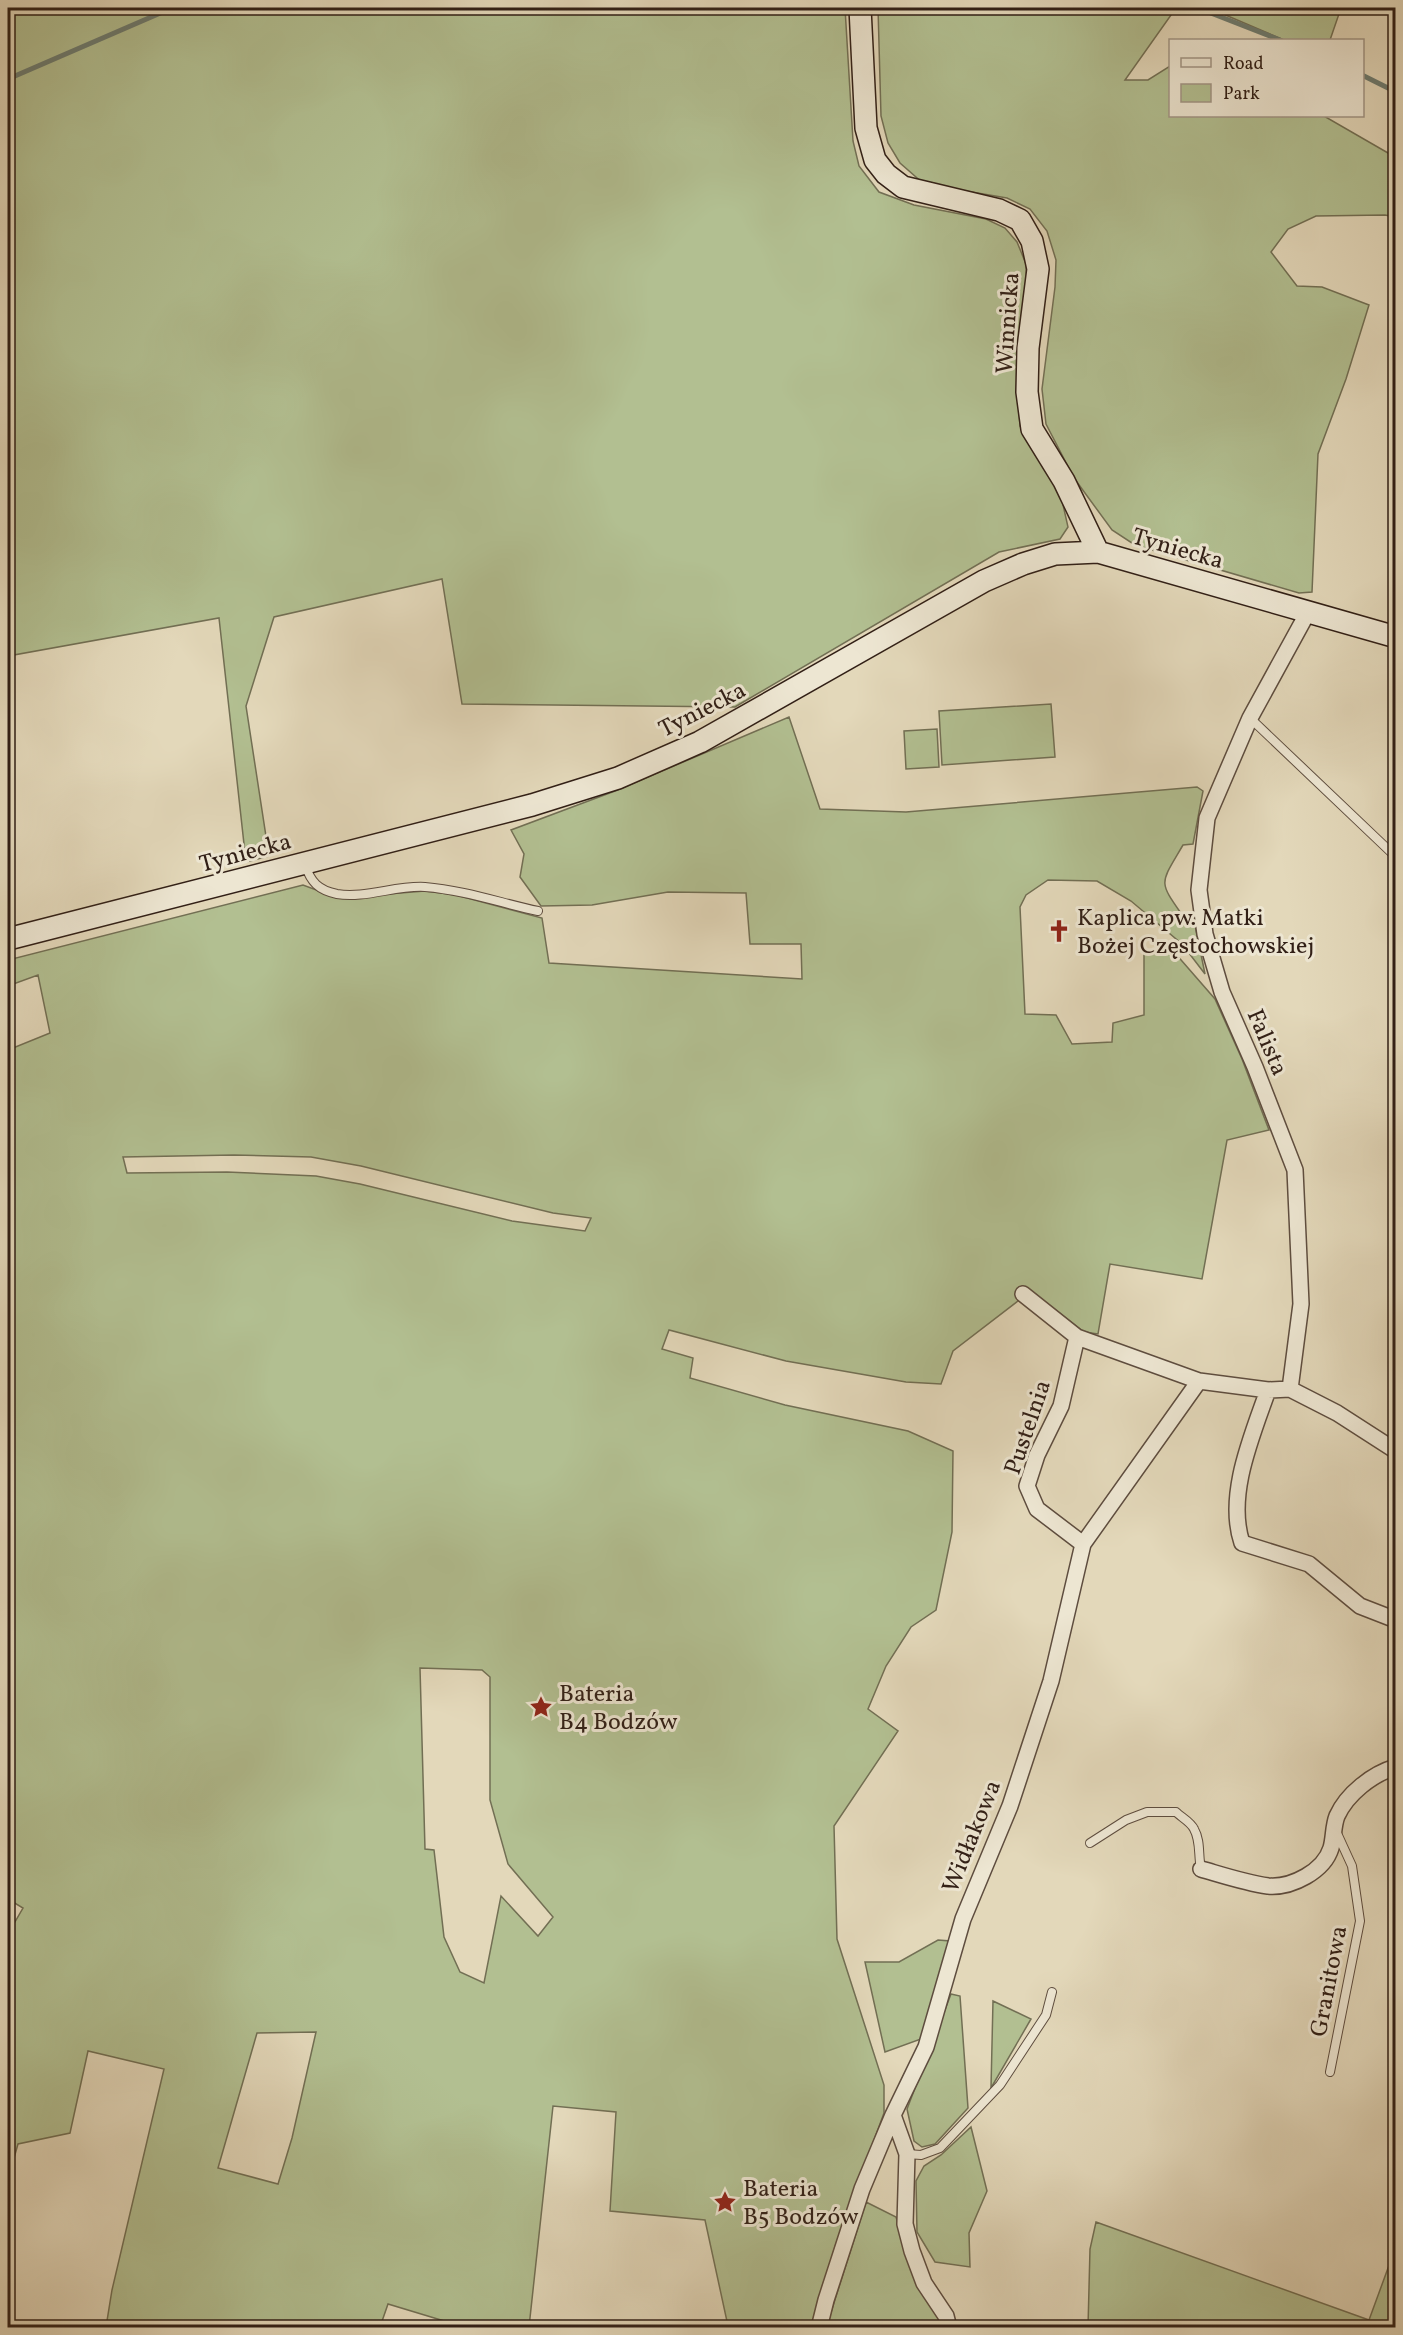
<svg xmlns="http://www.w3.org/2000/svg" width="1403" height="2335" viewBox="0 0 1403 2335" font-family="Vollkorn,serif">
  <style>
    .green { fill: #b2bf91; stroke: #726f54; stroke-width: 1.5; fill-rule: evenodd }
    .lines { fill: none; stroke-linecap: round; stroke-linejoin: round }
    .stream { stroke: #6d7c71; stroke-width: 5 }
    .lane-casing { stroke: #5e4d3f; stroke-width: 10 }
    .street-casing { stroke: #5e4d3f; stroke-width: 18 }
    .secondary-casing { stroke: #311f16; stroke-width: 24 }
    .lane { stroke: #ede6d2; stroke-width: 8 }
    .street { stroke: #ede6d2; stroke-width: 15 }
    .secondary { stroke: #ede6d2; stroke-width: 21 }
    .labels { text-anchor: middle; stroke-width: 6; stroke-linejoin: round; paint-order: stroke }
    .street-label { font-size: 24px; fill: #311f16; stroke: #ede6d2 }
    .poi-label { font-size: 24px; fill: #311f16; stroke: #ede6d2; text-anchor: start }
  </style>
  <rect width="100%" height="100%" fill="#e3d8ba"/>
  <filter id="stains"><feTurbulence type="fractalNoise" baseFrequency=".00333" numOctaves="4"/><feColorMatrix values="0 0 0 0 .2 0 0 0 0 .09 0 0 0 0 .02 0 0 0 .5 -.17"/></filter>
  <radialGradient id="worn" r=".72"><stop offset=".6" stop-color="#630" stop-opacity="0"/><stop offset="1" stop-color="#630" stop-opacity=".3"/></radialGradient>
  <path class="green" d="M8 8H845L853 141 859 166 879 192 914 205 986 219 1005 228 1017 242 1026 264 1027 286 1017 379 1020 426 1036 456 1059 487 1068 527 1060 539 999 552 735 707 462 704 442 579 274 617 246 706 269 856 246 862 219 618 8 656Z
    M878 8H1176L1125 80H1148L1170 66V116H1324L1395 157V217L1385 215 1316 216 1288 229 1271 252 1297 286 1322 287 1369 305 1346 379 1318 454 1312 592 1299 593 1135 545 1112 530 1074 478 1046 424 1042 389 1055 287 1056 260 1047 231 1030 209 1007 198 924 184 900 163 888 143 881 116Z
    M1209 8H1341L1330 40H1284Z
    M1051 704 1055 757 942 765 939 711Z
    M789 717 820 809 906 812 1197 787 1203 791 1193 844 1183 845C1159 886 1158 880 1185 919L1194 920 1205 974 1182 944 1131 901 1097 881 1048 880 1026 895 1020 907 1025 1014 1056 1015 1072 1044 1112 1042 1113 1023 1144 1015V954L1175 953 1215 999 1242 1059 1269 1130 1227 1140 1202 1279 1110 1264 1098 1334 1084 1332 1031 1291 953 1351 941 1384 906 1382 786 1361 669 1330 662 1349 693 1358 690 1378 785 1405 908 1431 953 1451 952 1532 936 1610 911 1627 886 1666 868 1709 898 1731 834 1826 837 1939 884 2085V2113L839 2235 818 2300 813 2327 728 2326 705 2220 610 2211 616 2112 553 2106 529 2327H464L388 2304 380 2327H106L112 2290 164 2069 88 2051 70 2133 18 2144 8 2179V1934L23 1908 8 1899V1050L50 1033 38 975 8 986V960L303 885 338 898 425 891 456 895 542 918 549 963 802 979 801 944H750L746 893 668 892 592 905 541 906 520 877 524 854 511 830 615 791ZM234 1155 311 1157 361 1166 553 1213 591 1218 585 1231 512 1221 360 1184 316 1176 227 1172 127 1173 123 1157ZM420 1668 482 1670 490 1677V1800L508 1864 553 1917 538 1936 501 1896 484 1983 460 1972 444 1937 434 1850 425 1849ZM316 2032 292 2138 278 2184 218 2168 257 2033Z
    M937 729 939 767 906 769 904 731Z
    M938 1940 950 1941 921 2039 885 2052 865 1962H899Z
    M951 1994 960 1996 968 2108 935 2144 922 2147 914 2141 907 2109Z
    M993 2001 1031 2019 991 2088Z
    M971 2127 987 2191 969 2233 970 2267 935 2262 917 2232 916 2181 924 2166 941 2155Z
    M866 2202 896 2217 918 2288 941 2321 943 2327 826 2328Z
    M1096 2222 1369 2320 1395 2249V2327H1088L1090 2249Z"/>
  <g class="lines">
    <path class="stream" d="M1198 8 1280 40
      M1362 75 1396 92
      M8 79 172 8"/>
    <g class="lane-casing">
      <path id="lane" d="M1250 718 1396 857
        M305 865C311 882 318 890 337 894 364 899 397 885 425 887 463 890 501 903 538 911
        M1090 1843 1126 1820 1147 1812H1176C1181 1817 1191 1822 1194 1829 1201 1841 1198 1856 1201 1869
        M1330 2072 1360 1921 1352 1866 1336 1831
        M907 2154 921 2155 940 2148 1000 2085 1046 2015 1052 1992"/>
    </g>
    <g class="street-casing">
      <path id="street" d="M1023 1294 1077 1337 1199 1381 1268 1390 1290 1389 1337 1413 1396 1451
        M1077 1337 1061 1406 1037 1455 1027 1486 1037 1509 1083 1544
        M1290 1389 1301 1304 1295 1170 1255 1067 1222 992 1205 934 1199 890 1207 818 1250 718 1308 612
        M1268 1390C1252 1436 1226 1495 1242 1543L1309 1564 1360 1606 1396 1620
        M1201 1869C1222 1875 1246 1883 1268 1886 1292 1888 1324 1871 1331 1848 1334 1838 1333 1826 1337 1816 1347 1794 1372 1774 1396 1767
        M893 2115 907 2154 905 2224 912 2251 924 2283 946 2316 949 2328
        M819 2328 826 2300 862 2189 893 2115 926 2047 963 1919 1010 1806 1051 1681 1083 1544 1199 1381"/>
    </g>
    <g class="secondary-casing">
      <path id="secondary" d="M860 8 866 128 875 160 886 174 903 187 999 210 1020 220 1032 241 1038 269 1028 348 1027 392 1032 429 1064 481 1098 552
        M8 939 532 805 618 778 700 742 984 581 1023 564 1055 554 1098 552 1396 637"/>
    </g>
    <use href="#lane" class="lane"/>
    <use href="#street" class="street"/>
    <use href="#secondary" class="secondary"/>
  </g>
  <defs>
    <g id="church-bare" transform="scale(1.8)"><path d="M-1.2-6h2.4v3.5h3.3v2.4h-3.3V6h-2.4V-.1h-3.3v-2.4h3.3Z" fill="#8f2418" stroke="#ede6d2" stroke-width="2.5" paint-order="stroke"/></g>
    <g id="sight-bare" transform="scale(1.8)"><path d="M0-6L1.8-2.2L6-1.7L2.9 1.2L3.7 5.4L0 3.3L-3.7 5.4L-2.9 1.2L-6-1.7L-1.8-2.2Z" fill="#8f2418" stroke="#ede6d2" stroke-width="2.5" paint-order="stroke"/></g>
  </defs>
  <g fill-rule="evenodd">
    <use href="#church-bare" x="1059" y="931"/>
    <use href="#sight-bare" x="541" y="1707"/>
    <use href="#sight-bare" x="725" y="2202"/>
  </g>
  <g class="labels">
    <g class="street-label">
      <text transform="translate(1007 323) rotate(-86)" y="8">Winnicka</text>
      <text transform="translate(1178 548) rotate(16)" y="8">Tyniecka</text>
      <text transform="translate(702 709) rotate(-27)" y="8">Tyniecka</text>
      <text transform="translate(245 852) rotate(-15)" y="8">Tyniecka</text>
      <text transform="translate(1268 1042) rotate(67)" y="8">Falista</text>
      <text transform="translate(1027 1427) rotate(-71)" y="8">Pustelnia</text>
      <text transform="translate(971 1836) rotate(-68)" y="8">Widłakowa</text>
      <text transform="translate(1328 1981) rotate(-79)" y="8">Granitowa</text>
    </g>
    <g class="poi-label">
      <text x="1077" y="925">Kaplica pw. Matki<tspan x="1077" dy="28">Bożej Częstochowskiej</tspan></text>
      <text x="559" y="1701">Bateria<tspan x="559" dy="28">B4 Bodzów</tspan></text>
      <text x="743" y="2196">Bateria<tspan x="743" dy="28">B5 Bodzów</tspan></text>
    </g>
  </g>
  <rect width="1403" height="2335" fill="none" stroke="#e3d8ba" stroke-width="30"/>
  <rect x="9" y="9" width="1385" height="2317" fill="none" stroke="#311f16" stroke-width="3"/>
  <rect x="15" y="15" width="1373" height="2305" fill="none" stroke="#311f16" stroke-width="1.5"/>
  <rect x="1169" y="39" width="195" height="78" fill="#ede6d2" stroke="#a29687" stroke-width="1.5"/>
  <rect x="1181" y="58" width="30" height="9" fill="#ede6d2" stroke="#a29687" stroke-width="1.5"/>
  <text x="1223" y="69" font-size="18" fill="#311f16">Road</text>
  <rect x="1181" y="84" width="30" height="18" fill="#b2bf91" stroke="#a29687" stroke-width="1.5"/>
  <text x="1223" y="99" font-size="18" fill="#311f16">Park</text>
  <rect width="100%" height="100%" filter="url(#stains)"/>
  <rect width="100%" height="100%" fill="url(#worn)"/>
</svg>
